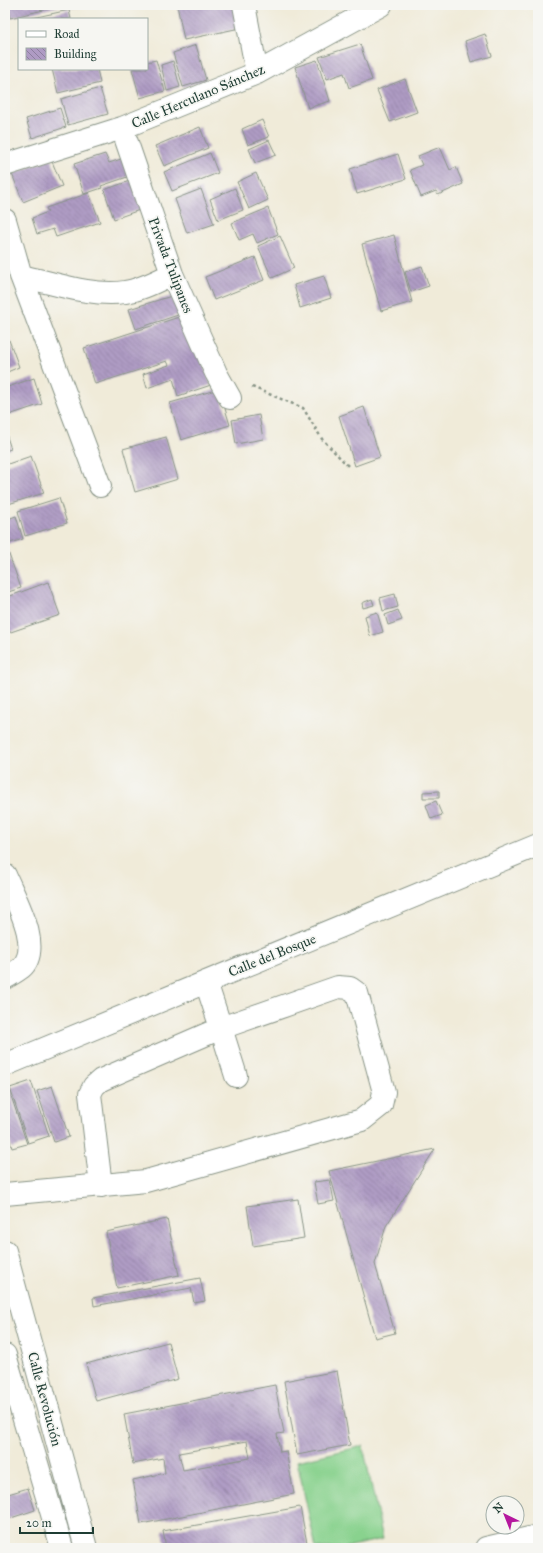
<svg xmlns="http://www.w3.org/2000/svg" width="543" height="1553" viewBox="0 0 543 1553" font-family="'IM FELL Great Primer',serif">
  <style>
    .garden { fill: #89d28e; stroke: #548861 }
    .building { fill: url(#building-back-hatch); fill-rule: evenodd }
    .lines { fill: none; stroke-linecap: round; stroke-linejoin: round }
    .minor-casing { stroke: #889486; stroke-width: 24 }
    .path { stroke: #889486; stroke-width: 2.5; stroke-dasharray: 3 3; stroke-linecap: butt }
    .minor { stroke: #fff; stroke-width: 22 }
    .labels { text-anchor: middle; stroke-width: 3.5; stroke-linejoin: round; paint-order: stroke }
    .street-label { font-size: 14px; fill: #1f3d34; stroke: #f6f6f2 }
  </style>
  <defs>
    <pattern id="building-back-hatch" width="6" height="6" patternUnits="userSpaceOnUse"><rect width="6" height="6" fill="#af9bc4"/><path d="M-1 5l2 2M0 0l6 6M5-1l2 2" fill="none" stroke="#8e80a0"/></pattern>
  </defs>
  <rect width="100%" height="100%" fill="#f6f6f2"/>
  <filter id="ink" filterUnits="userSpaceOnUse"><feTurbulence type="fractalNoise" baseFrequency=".025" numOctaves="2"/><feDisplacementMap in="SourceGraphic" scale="8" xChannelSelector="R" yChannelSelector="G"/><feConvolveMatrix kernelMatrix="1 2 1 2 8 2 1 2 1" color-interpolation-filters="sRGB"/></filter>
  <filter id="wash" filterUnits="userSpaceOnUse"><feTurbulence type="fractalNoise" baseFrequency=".012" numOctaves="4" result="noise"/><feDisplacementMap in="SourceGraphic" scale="16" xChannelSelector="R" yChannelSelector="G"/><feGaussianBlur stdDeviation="0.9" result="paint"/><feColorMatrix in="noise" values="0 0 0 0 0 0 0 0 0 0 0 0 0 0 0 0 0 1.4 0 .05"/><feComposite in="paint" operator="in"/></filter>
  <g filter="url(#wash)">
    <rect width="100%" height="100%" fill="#f0ebd9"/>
    <path class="garden" d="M363 1446 383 1539 343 1548H316L297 1461Z"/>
    <g id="blocks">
      <path class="building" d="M6 5H60V6L10 18Z
        M64 5H87V6L64 9Z
        M177 5H235L240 28 184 40Z
        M69 10 71 19H32V18Z
        M485 34 492 56 471 62 465 41Z
        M360 44 372 80 349 88 344 73 327 79 319 57Z
        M196 45 206 80 183 87 173 53Z
        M156 60 165 91 140 98 132 69H147V62Z
        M317 60 330 101 308 108 295 67Z
        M173 61 180 87 167 91 161 65Z
        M52 69H97L100 83 58 93Z
        M405 79 417 112 390 122 377 90Z
        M100 88 108 114 68 125 61 99Z
        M60 108 66 127 32 138 26 119Z
        M262 120 269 137 248 145 242 129Z
        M200 127 208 148 164 166 155 146Z
        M269 140 276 155 255 163 249 149Z
        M440 147 450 170 456 167 463 184 438 195 436 191 421 197 410 170 422 165 418 156Z
        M210 153 218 173 172 191 164 172Z
        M105 154 109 163 130 156 136 174 101 186 102 188 84 194 74 164Z
        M398 154 406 179 357 194 350 169Z
        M51 159 62 186 23 202 12 174Z
        M256 173 268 200 249 209 237 182Z
        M138 178 148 207 114 219 104 190Z
        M235 188 243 210 218 220 210 199Z
        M201 189 214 224 187 233 175 199Z
        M89 193 100 222 56 237 53 229 37 234 32 218 48 212 46 208Z
        M268 208 278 234 257 243 253 234 239 240 232 223Z
        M394 235 412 302 381 311 362 244Z
        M280 236 294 268 272 278 258 246Z
        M255 257 264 280 214 300 205 277Z
        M422 266 429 286 411 292 405 272Z
        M324 276 331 298 300 308 294 285Z
        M175 295 181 314 136 329 129 309Z
        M188 314 211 385 178 396 173 379 147 388 143 374 169 365 167 361 95 384 84 348Z
        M9 340 19 367 5 373V341Z
        M34 378 42 404 9 415 5 404V388Z
        M219 389 230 425 181 440 170 403Z
        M364 407 380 457 355 466 339 416Z
        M259 415 263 439 236 444 232 420Z
        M5 431 11 449 5 451Z
        M166 437 178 479 135 492 123 449Z
        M31 456 44 493 5 505V465Z
        M59 498 67 523 25 536 18 511Z
        M7 515 8 519 16 516 23 539 7 544 5 536V516Z
        M5 549H7L21 588 5 593Z
        M48 582 60 615 5 634V598Z
        M395 594 398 607 383 611 380 598Z
        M372 599 374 605 363 608 362 603Z
        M398 610 402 620 388 625 385 615Z
        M377 612 383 632 370 636 365 616Z
        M439 791V798H423V792Z
        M436 801 442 815 431 819 426 805Z
        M31 1081 49 1136 28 1143 10 1088Z
        M52 1086 69 1137 54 1142 37 1091Z
        M9 1090 27 1144 12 1148 5 1126V1091Z
        M435 1149 386 1226 375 1264 395 1333 375 1338 329 1171Z
        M330 1180 334 1201 318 1204 314 1182Z
        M298 1199 304 1238 253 1246 247 1206Z
        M167 1219 179 1275 117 1288 106 1232Z
        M200 1278 205 1301 194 1303 191 1288 94 1306 93 1298Z
        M168 1342 178 1379 96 1401 86 1364Z
        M337 1371 350 1445 297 1455 284 1381Z
        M275 1385 284 1433 277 1434 280 1452 286 1451 294 1494 141 1524 133 1480 165 1473 163 1458 133 1464 124 1414ZM247 1441 250 1458 183 1470 179 1453Z
        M28 1488 35 1510 8 1519 5 1508V1495Z
        M300 1507 308 1548H166L163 1531Z"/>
    </g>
  </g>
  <g filter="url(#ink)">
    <use href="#blocks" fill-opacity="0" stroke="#889486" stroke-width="1"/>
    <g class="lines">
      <g class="minor-casing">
        <path id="minor" d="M244 5 257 73
          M122 128 172 274 216 373 230 398
          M5 165 122 128 257 73 381 5
          M5 220 21 276 100 486
          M21 276C54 283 92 297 125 292 141 290 157 281 172 274
          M5 875C14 897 44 948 21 968 16 972 10 975 5 978
          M5 1065 538 845
          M101 1186 90 1094 94 1086 101 1080 221 1028 206 982
          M5 1194 146 1181 362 1120 381 1105 384 1092 357 993 350 988 338 987 221 1028 236 1076
          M5 1251 86 1548
          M5 1355 62 1548
          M486 1548 538 1536"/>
      </g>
      <path class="path" d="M252 387 303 408 322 439 349 467"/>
      <use href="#minor" class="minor"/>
    </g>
  </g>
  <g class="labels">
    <g class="street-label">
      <text transform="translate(198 96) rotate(-23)" y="5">Calle Herculano Sánchez</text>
      <text transform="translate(171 265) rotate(69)" y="5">Privada Tulipanes</text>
      <text transform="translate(272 955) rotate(-22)" y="5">Calle del Bosque</text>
      <text transform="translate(45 1399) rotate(75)" y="5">Calle Revolución</text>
    </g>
  </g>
  <rect width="543" height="1553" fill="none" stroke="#f6f6f2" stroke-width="20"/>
  <rect x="18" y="18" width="130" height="52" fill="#f6f6f2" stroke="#a0aca6"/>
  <rect x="26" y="31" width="20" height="6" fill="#ffffff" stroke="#a0aca6"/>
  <text x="54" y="38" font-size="12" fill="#1f3d34">Road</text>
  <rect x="26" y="48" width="20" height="12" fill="url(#building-back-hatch)" stroke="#a0aca6"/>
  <text x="54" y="58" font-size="12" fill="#1f3d34">Building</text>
  <g transform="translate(505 1515) rotate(317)"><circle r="19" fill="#f6f6f2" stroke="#a0aca6"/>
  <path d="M0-3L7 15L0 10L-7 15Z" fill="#b5179e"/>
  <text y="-6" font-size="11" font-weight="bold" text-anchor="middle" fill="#1f3d34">N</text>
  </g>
  <path d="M20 1527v6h73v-6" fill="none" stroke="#1f3d34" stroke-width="2"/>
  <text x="26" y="1527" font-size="12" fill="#1f3d34" stroke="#f6f6f2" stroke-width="3" paint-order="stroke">20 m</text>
</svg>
